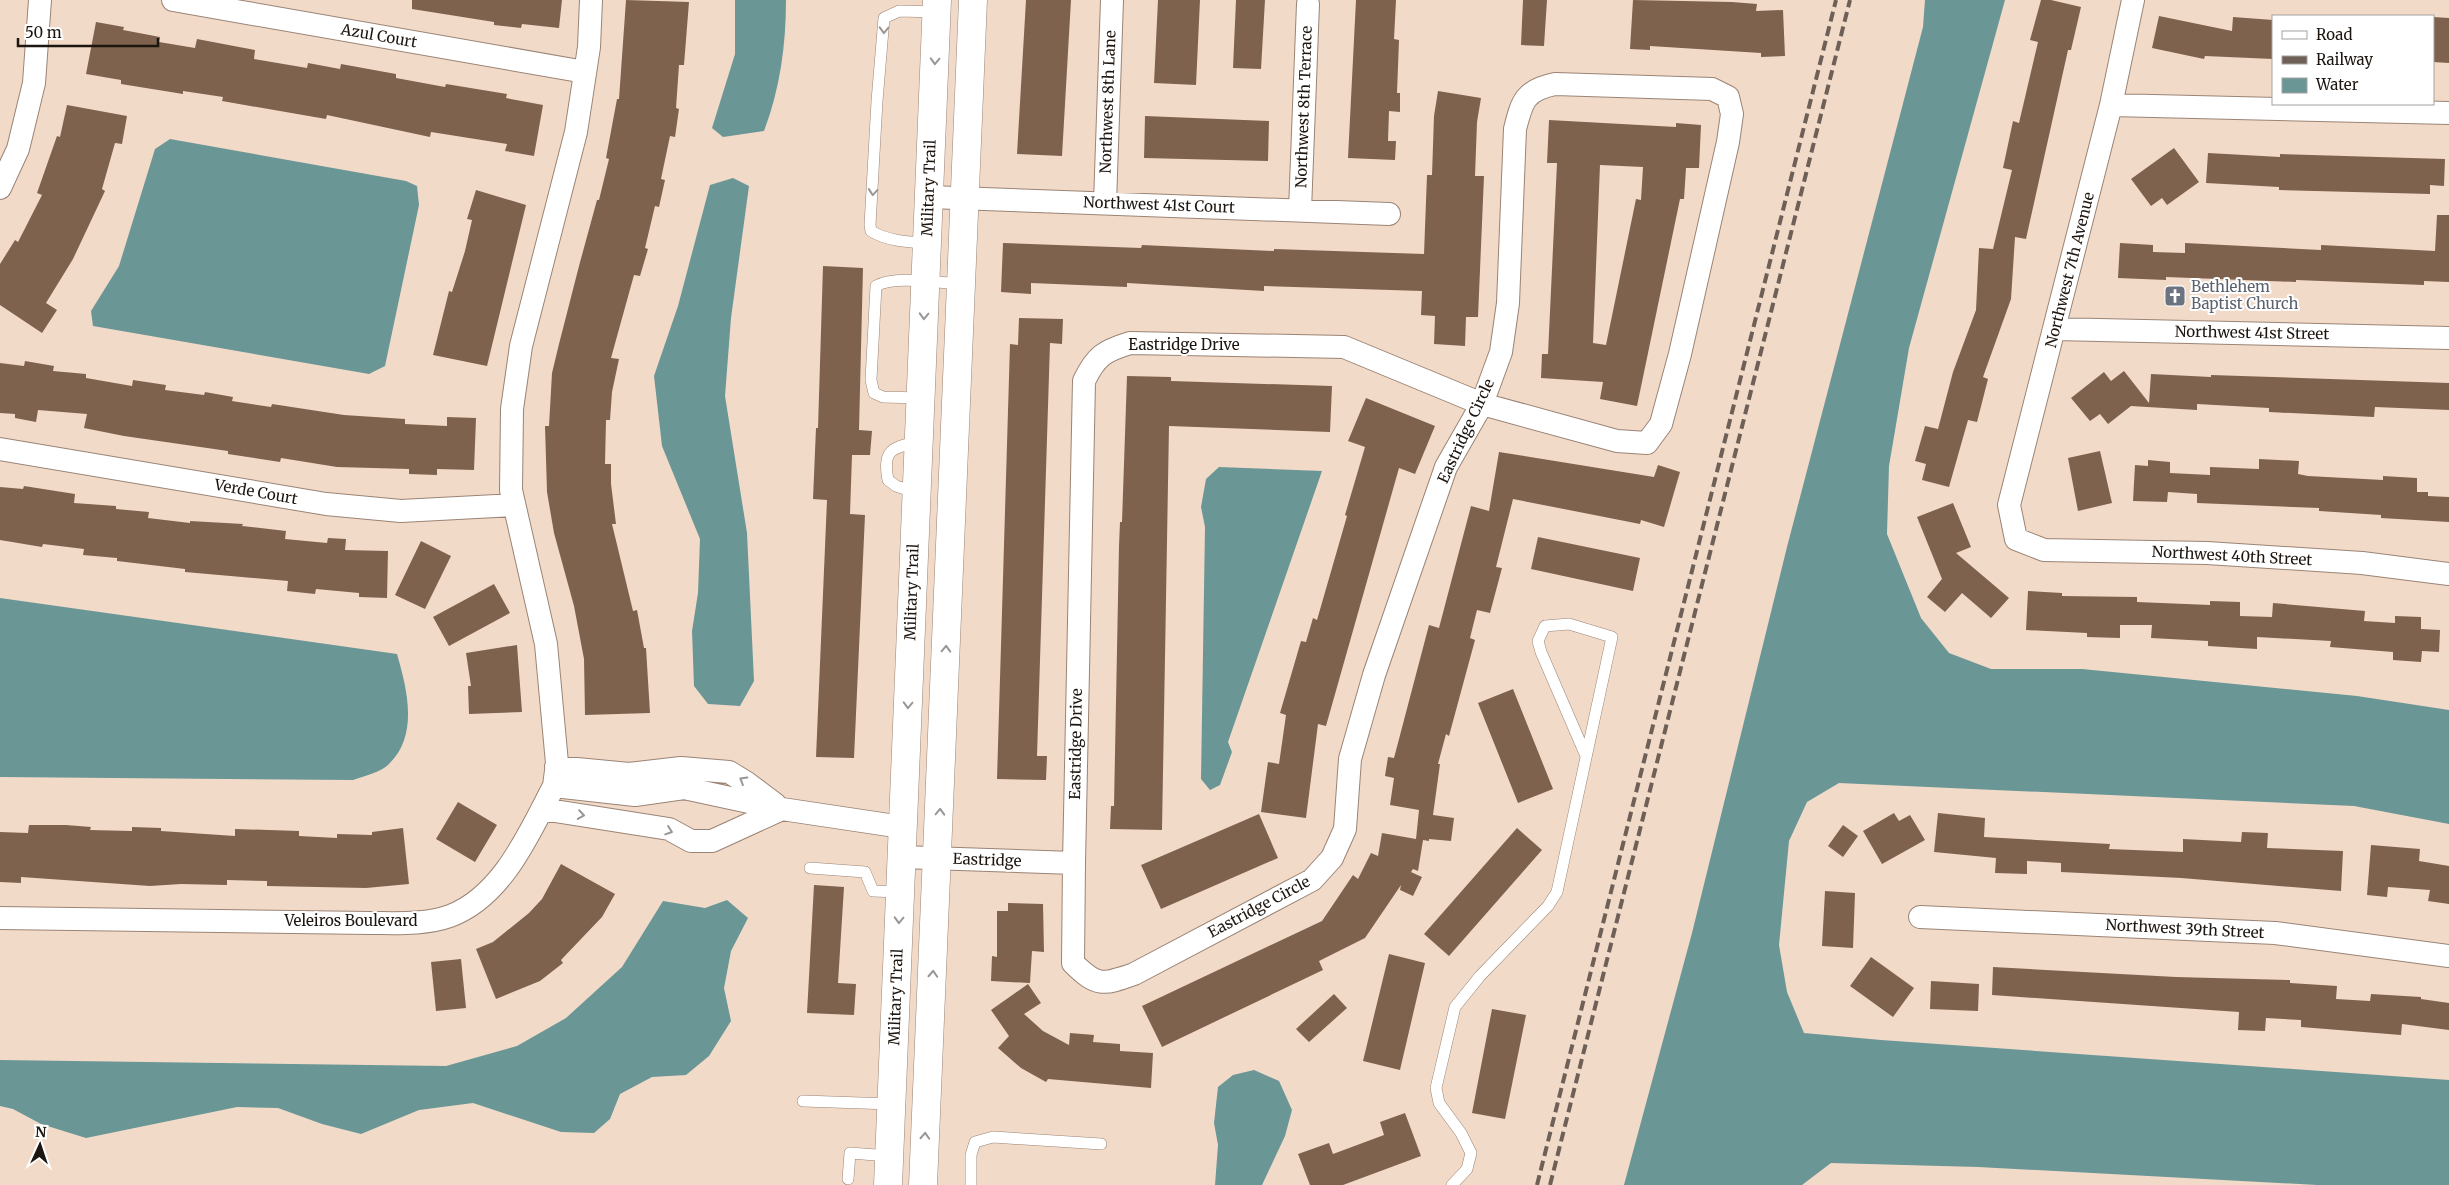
<svg xmlns="http://www.w3.org/2000/svg" width="2449" height="1185" viewBox="0 0 2449 1185" font-family="Merriweather,serif">
  <style>
    .water { fill: #6a9696 }
    .building { fill: #7f624e; fill-rule: evenodd }
    .lines { fill: none; stroke-linecap: round; stroke-linejoin: round }
    .lane-casing { stroke: #9a8475; stroke-width: 12 }
    .street-casing { stroke: #9a8475; stroke-width: 24 }
    .secondary-casing { stroke: #9a8475; stroke-width: 29 }
    .lane { stroke: #fff; stroke-width: 11 }
    .street { stroke: #fff; stroke-width: 22 }
    .secondary { stroke: #fff; stroke-width: 28 }
    .rail { stroke: #6e6056; stroke-width: 4; stroke-dasharray: 10 5; stroke-linecap: butt }
    .oneway { stroke: #999693 }
    .labels { text-anchor: middle; stroke-width: 4; stroke-linejoin: round; paint-order: stroke }
    .street-label { font-size: 15px; fill: #1d150f; stroke: #fff }
    .worship-label { font-size: 15px; fill: #5b616d; stroke: #fff; text-anchor: start }
  </style>
  <rect width="100%" height="100%" fill="#f2dac9"/>
  <path class="water" d="M735 0H786C786 45 780 89 764 131L723 137 712 128 735 54Z
    M1925 0H2005L1909 348 1889 466 1887 534 1921 618 1949 653 1991 669H2082L2357 696 2449 710V824L2354 806 1839 783 1807 802 1789 841 1779 945 1787 992 1804 1033 1881 1040 2449 1080V1185H2317L1978 1167 1831 1163 1802 1185H1624L1692 933 1787 547 1923 27Z
    M170 139 406 181 417 186 419 205 385 366 369 374 93 326 91 311 119 266 155 149Z
    M733 178 749 186 731 318 725 396 747 533 754 681 740 706 708 704 694 686 692 631 698 593 700 539 662 446 654 376 678 306 710 185Z
    M1219 467 1322 471 1228 742 1232 752 1220 785 1210 790 1201 779 1205 527 1201 507 1206 479Z
    M0 598 397 654C407 689 419 735 389 764 382 772 364 776 353 780L0 777Z
    M727 900 748 918 731 951 724 988 731 1021 709 1056 686 1075 652 1077 620 1094 610 1119 594 1133 561 1132 473 1103 419 1110 361 1134 322 1124 278 1108 237 1107 86 1138 41 1124 13 1109 0 1106V1060L446 1066 517 1046 566 1018 622 967 663 901 705 908Z
    M1254 1070 1279 1081 1292 1110 1285 1136 1262 1185H1215L1218 1145 1214 1123 1218 1087 1233 1075Z"/>
  <path class="building" d="M412 0H562L559 28 522 24 521 28 494 25V22L412 9Z
    M626 0 689 2 684 65H679L676 108 679 109 675 137 670 136 661 179 665 180 659 207 655 206 645 248 648 249 640 276 634 275 611 358 619 359 612 392 610 420H606L605 464H611V484L616 524H612L633 611 637 610 644 648H646L650 713 585 715 584 659 574 606 554 533 547 492 545 426H549L552 373 559 344 579 266 597 200H599L609 159 606 158 617 99H619Z
    M1026 0H1071L1062 156 1017 154Z
    M1158 0H1200L1196 85 1154 83Z
    M1236 0H1265L1261 69 1233 68Z
    M1356 0H1396L1394 39 1399 40 1397 93H1400V112L1389 111 1388 141H1396L1395 160 1348 158Z
    M1523 0H1547L1544 46 1521 45Z
    M1633 0 1732 2 1757 4 1756 11 1783 10 1785 56 1761 57V53L1650 46V50L1630 49Z
    M2041 0H2051L2081 7 2071 50H2068L2026 239 2015 237 2011 299 1983 377 1988 379 1977 422 1968 420 1949 487 1922 480 1926 464 1915 461 1925 426 1938 429 1953 372 1976 310 1979 248 1993 249 2012 170 2003 168 2013 121 2019 123 2038 42 2030 40Z
    M2159 16 2232 31 2233 17 2273 20V59L2205 56 2204 59 2152 48Z
    M2433 17 2449 18V63L2433 62Z
    M96 22 124 27 123 30 160 37 159 42 195 48 197 39 255 50 254 59 307 68 308 63 340 69 341 64 396 74V78L445 87 446 84 507 94 506 98 543 105 534 156 505 151 507 144 431 132 430 137 327 115 326 119 222 101 223 97 183 91V94L121 84V80L86 74Z
    M1438 91 1481 98 1477 122 1475 176H1484L1478 317H1466L1465 346 1434 344 1435 316 1421 315 1422 291 1264 286V291L1127 283V287L1031 283V294L1001 292 1003 243 1141 248 1142 245 1274 251V249L1424 254 1427 175H1432L1434 116Z
    M67 105 127 116 122 144 115 143 102 189 105 191 73 259 46 303 57 310 42 333 0 305V264L15 240 18 242 42 195 37 193 57 136 60 137Z
    M1145 116 1269 121 1268 161 1144 158Z
    M1549 120 1676 127V123L1701 125 1699 168H1686L1684 199H1680L1637 406 1600 399 1603 382 1541 378 1542 354H1548L1557 163H1547ZM1600 165 1643 167 1641 200 1636 199 1606 345 1593 343Z
    M2174 148 2199 182 2167 205 2162 198 2151 206 2131 179Z
    M2208 153 2280 157V154L2445 159 2444 186 2430 185V194L2279 190V187L2206 183Z
    M476 190 526 205 487 366 433 355 449 291 452 292 465 251 472 220 467 219Z
    M2437 215H2449V282L2424 281V285L2296 280V282L2166 277V280L2118 278 2120 243 2153 245V252L2185 253V243L2321 250V245L2435 251Z
    M823 266 863 268 859 430 872 431 870 455H852L850 514 865 515 854 758 816 757 827 500 813 499 816 428H818Z
    M1019 318 1063 319 1062 344 1050 343 1037 756H1047L1046 780 997 779 1010 344 1018 345Z
    M25 361 54 366 53 371 86 374V378L132 386 133 380 166 385 165 390 204 395 205 392 233 397 232 401 271 407 272 404 344 415 405 419V424L447 426V417L476 418 474 470 437 469V475L409 474V469L337 467 281 458 280 462 228 454V451L124 436 84 428 87 414 38 410 36 422 15 418V414L0 413V363L24 366Z
    M2124 371 2149 403 2151 374 2211 377V375L2449 383V410L2375 407 2374 417 2269 412V408L2197 404V410L2131 406 2108 424 2100 414 2090 421 2071 398 2104 372 2111 381Z
    M1127 376 1171 377V381L1332 386 1330 432 1169 426 1162 830 1110 829 1111 806H1114L1119 546 1120 522H1122Z
    M1366 398 1435 426 1415 474 1399 468 1326 726 1318 724 1306 818 1261 812 1268 762 1279 764 1286 715 1280 713 1301 641 1306 642 1313 618 1317 620 1347 516 1345 515 1365 447 1348 441Z
    M2100 451 2112 503 2078 511 2068 458Z
    M1499 452 1654 477 1658 465 1680 472 1664 527 1641 520 1640 524 1513 499 1496 567 1502 568 1490 613 1477 610 1470 638 1475 640 1449 736 1446 734 1438 764H1440L1433 815 1454 818 1451 841 1429 839V841L1423 840 1418 871 1413 869 1411 872 1422 877 1413 896 1400 890 1401 885 1365 938 1319 961 1323 970 1162 1047 1142 1006 1322 921 1353 875 1358 879 1371 853 1378 856 1382 833 1416 839 1419 810 1390 805 1394 778 1385 776 1388 757 1394 758 1429 625 1439 628 1471 506 1489 511Z
    M2259 459 2299 461 2298 474 2308 476 2383 480V476L2417 478V492H2428V496L2449 497V522L2381 518V515L2319 511V508L2197 503V494L2168 492 2167 502 2133 501 2135 465 2148 466V460L2170 462V473L2210 475V467L2259 469Z
    M24 486 75 494 74 503 116 506V509L149 512 148 518 190 523V521L243 524 242 526 286 531 285 539 327 543 328 538 346 539 345 550 388 551 387 598 359 597V593L316 589 315 594 287 591 288 581 185 572V569L117 561V558L83 555 84 549 43 544 42 547 0 540V487L23 489Z
    M1953 503 1971 547 1956 553 2009 598 1991 618 1962 593 1945 612 1927 597 1942 579 1917 517Z
    M1538 537 1640 558 1633 591 1531 569Z
    M421 541 451 556 425 609 395 595Z
    M494 584 510 613 449 646 433 617Z
    M2028 591 2062 593V596L2137 597V602L2210 605V601L2240 602V616L2272 617 2273 603 2365 611 2364 621 2395 623V616L2421 617V629L2440 630 2439 652 2422 651 2421 662 2393 660V652L2330 647 2331 641 2257 637V649L2208 646V641L2151 638 2152 625H2120V638L2087 637V633L2026 630Z
    M517 645 522 712 469 714 468 686H471L466 653Z
    M1513 689 1553 789 1518 803 1478 703Z
    M458 802 497 825 475 862 436 839Z
    M1894 813 1899 821 1910 815 1925 840 1882 864 1863 831Z
    M1938 813 1985 818 1984 837 2110 844 2109 849 2183 852V839L2241 842 2242 832 2268 833 2267 848 2343 851 2341 891 2181 878 2061 872V863L2027 861V874L1995 873 1996 858 1934 852Z
    M1259 814 1278 858 1161 909 1141 865Z
    M29 825H66L91 827 90 830 132 831V827L161 828V831L235 836V829L299 831V836L337 838V834L372 835V832L403 828 409 884 366 888 267 886V881L227 880V885L181 884 150 886 21 877V883L0 882V832L28 833Z
    M1843 825 1858 836 1843 857 1828 846Z
    M1517 828 1542 850 1449 956 1424 934Z
    M2371 845 2420 849 2419 861 2449 866V904L2428 901 2430 890 2388 887 2387 897 2367 895Z
    M561 864 615 894 602 917 561 960 563 963 540 981 496 999 476 949 493 942 529 913 542 899Z
    M814 885 844 887 838 983 856 984 854 1015 807 1013Z
    M1825 891 1855 893 1853 948 1822 946Z
    M1008 903 1043 904 1044 952 1032 951 1030 983 991 981 992 956 997 957V911H1008Z
    M1389 954 1425 963 1400 1070 1363 1061Z
    M1871 957 1914 988 1893 1017 1850 986Z
    M461 959 466 1008 436 1011 431 962Z
    M1993 967 2176 977 2290 980V983L2337 986 2336 999 2370 1001 2371 994 2421 997V999L2449 1003V1030L2402 1024 2401 1035 2301 1027V1020L2266 1018 2265 1031 2238 1030 2239 1012 1992 995Z
    M1931 981 1979 984 1978 1011 1930 1009Z
    M1028 984 1041 1003 1024 1014 1043 1031 1069 1045 1070 1033 1094 1035 1093 1042 1120 1044V1051L1153 1053 1151 1088 1048 1079 1046 1082 1021 1068 998 1048 1009 1036 991 1010Z
    M1334 994 1347 1008 1309 1042 1296 1029Z
    M1492 1009 1526 1015 1505 1119 1472 1113Z
    M1405 1113 1421 1156 1343 1185H1310L1298 1154 1329 1143 1333 1154 1384 1135 1380 1122Z"/>
  <g class="lines">
    <g class="lane-casing">
      <path id="lane" d="M927 243C908 242 887 241 871 231L870 225 877 101 884 18 899 11 937 12
        M920 398 883 397 874 393 871 380 876 286C894 275 939 283 961 284
        M917 493 896 486 888 480C882 450 892 447 919 442
        M810 868 865 872 873 891 900 892
        M803 1101 891 1104
        M848 1179 850 1153 889 1156
        M971 1185V1155L975 1142 993 1137 1101 1144
        M1452 1185 1467 1169 1471 1153 1461 1133 1439 1103 1436 1088 1455 1007 1480 976 1548 906 1557 892 1612 637 1569 624 1545 626 1538 641 1541 652 1586 756"/>
    </g>
    <g class="street-casing">
      <path id="street" d="M173 0 585 72
        M2133 0 2111 105 2009 505 2016 539 2044 550 2207 553 2362 563 2449 574
        M2111 105 2449 113
        M0 188 18 149 34 83 40 0
        M929 197 1389 214
        M1105 203 1112 0
        M1300 210 1308 4
        M2055 329 2449 338
        M0 449 326 504 401 511 514 505
        M556 767 629 774 681 768 729 772 747 783 775 804
        M554 786 557 763 546 644 511 490 512 409 521 346 576 132 589 47 591 0
        M542 809 669 829 691 841H712L782 809
        M901 857 1074 863
        M1074 863 1073 963C1097 987 1103 985 1134 974L1312 880 1332 858 1345 829 1350 759 1374 675 1446 467 1482 404 1501 352 1508 303 1515 129C1522 101 1525 90 1555 84L1712 89 1728 97 1732 114 1728 142 1680 354 1661 424 1647 443 1617 441 1482 404 1344 347 1130 343C1104 351 1096 356 1084 381L1074 863
        M1920 917 2275 933 2449 956
        M0 918 370 923C396 923 425 925 450 916 503 896 529 833 554 786L635 795 684 788 782 809 902 827"/>
    </g>
    <g class="secondary-casing">
      <path id="secondary" d="M888 1185 937 0
        M923 1185 973 0"/>
    </g>
    <use href="#lane" class="lane"/>
    <use href="#street" class="street"/>
    <use href="#secondary" class="secondary"/>
    <path class="rail" d="M1537 1185 1836 0
      M1550 1185 1850 0"/>
  </g>
  <defs><path id="oneway-chevron" d="M-2-3.5L2.5 0L-2 3.5" fill="none" stroke-width="1.6" stroke-linecap="round" stroke-linejoin="round" transform="scale(1.25)"/></defs>
  <g class="oneway">
    <use href="#oneway-chevron" transform="translate(884 30) rotate(92)"/>
    <use href="#oneway-chevron" transform="translate(935 61) rotate(92)"/>
    <use href="#oneway-chevron" transform="translate(873 192) rotate(95)"/>
    <use href="#oneway-chevron" transform="translate(924 316) rotate(92)"/>
    <use href="#oneway-chevron" transform="translate(946 649) rotate(-88)"/>
    <use href="#oneway-chevron" transform="translate(908 705) rotate(92)"/>
    <use href="#oneway-chevron" transform="translate(743 780) rotate(-149)"/>
    <use href="#oneway-chevron" transform="translate(940 812) rotate(-88)"/>
    <use href="#oneway-chevron" transform="translate(581 815) rotate(9)"/>
    <use href="#oneway-chevron" transform="translate(669 831) rotate(19)"/>
    <use href="#oneway-chevron" transform="translate(899 920) rotate(92)"/>
    <use href="#oneway-chevron" transform="translate(933 974) rotate(-87)"/>
    <use href="#oneway-chevron" transform="translate(925 1136) rotate(-87)"/>
  </g>
  <defs>
    <g id="church-square" transform="scale(1.125)"><rect x="-9" y="-9" width="18" height="18" rx="4" fill="#6b7280" stroke="#fff"/><path d="M-1.2-6h2.4v3.5h3.3v2.4h-3.3V6h-2.4V-.1h-3.3v-2.4h3.3Z" fill="#fff"/></g>
  </defs>
  <g fill-rule="evenodd">
    <use href="#church-square" x="2175" y="296"/>
  </g>
  <g class="labels">
    <g class="street-label">
      <text transform="translate(379 36) rotate(10)" y="5">Azul Court</text>
      <text transform="translate(1108 102) rotate(-88)" y="5">Northwest 8th Lane</text>
      <text transform="translate(1304 107) rotate(-88)" y="5">Northwest 8th Terrace</text>
      <text transform="translate(929 188) rotate(-88)" y="5">Military Trail</text>
      <text transform="translate(1159 205) rotate(2)" y="5">Northwest 41st Court</text>
      <text transform="translate(2070 270) rotate(-76)" y="5">Northwest 7th Avenue</text>
      <text transform="translate(2252 333) rotate(1)" y="5">Northwest 41st Street</text>
      <text x="1184" y="350">Eastridge Drive</text>
      <text transform="translate(1466 431) rotate(-65)" y="5">Eastridge Circle</text>
      <text transform="translate(256 492) rotate(10)" y="5">Verde Court</text>
      <text transform="translate(2232 556) rotate(3)" y="5">Northwest 40th Street</text>
      <text transform="translate(912 592) rotate(-88)" y="5">Military Trail</text>
      <text transform="translate(1076 744) rotate(-89)" y="5">Eastridge Drive</text>
      <text transform="translate(987 860) rotate(2)" y="5">Eastridge</text>
      <text transform="translate(1259 907) rotate(-28)" y="5">Eastridge Circle</text>
      <text x="351" y="926">Veleiros Boulevard</text>
      <text transform="translate(2185 929) rotate(3)" y="5">Northwest 39th Street</text>
      <text transform="translate(896 997) rotate(-88)" y="5">Military Trail</text>
    </g>
    <g class="worship-label">
      <text x="2191" y="292">Bethlehem<tspan x="2191" dy="17">Baptist Church</tspan></text>
    </g>
  </g>
  <rect x="2272" y="15" width="162" height="90" fill="#ffffff" stroke="#a5a19f"/>
  <rect x="2282" y="31" width="25" height="8" fill="#ffffff" stroke="#a5a19f"/>
  <text x="2316" y="40" font-size="15" fill="#1d150f">Road</text>
  <rect x="2282" y="56" width="25" height="8" fill="#6e6056" stroke="#a5a19f"/>
  <text x="2316" y="65" font-size="15" fill="#1d150f">Railway</text>
  <rect x="2282" y="78" width="25" height="15" fill="#6a9696" stroke="#a5a19f"/>
  <text x="2316" y="90" font-size="15" fill="#1d150f">Water</text>
  <g transform="translate(40 1145) rotate(3)" stroke="#ffffff" stroke-width="4" paint-order="stroke">
  <path d="M0-4L9 19L0 12L-9 19Z" fill="#1d150f"/>
  <text y="-8" font-size="14" font-weight="bold" text-anchor="middle" fill="#1d150f">N</text>
  </g>
  <path d="M18 38v8h140v-8" fill="none" stroke="#1d150f" stroke-width="2.5"/>
  <text x="25" y="38" font-size="15" fill="#1d150f" stroke="#ffffff" stroke-width="4" paint-order="stroke">50 m</text>
</svg>
